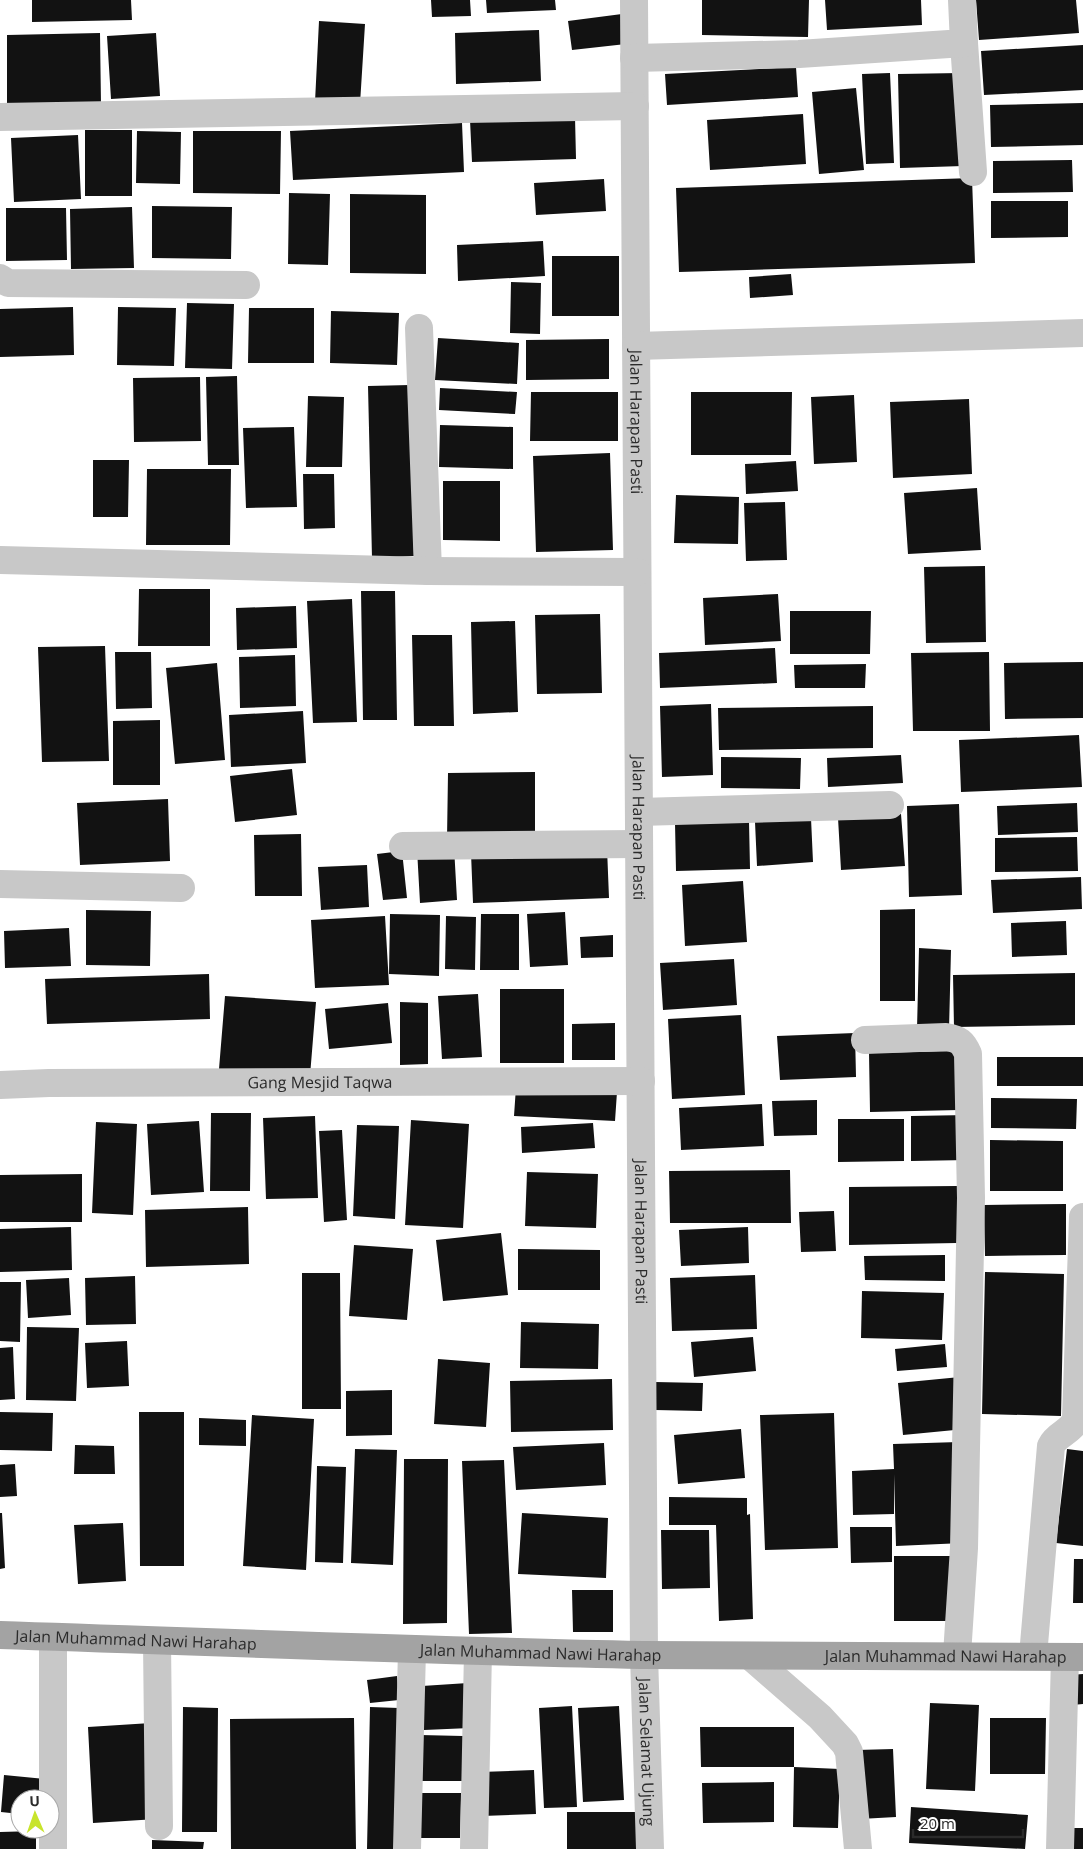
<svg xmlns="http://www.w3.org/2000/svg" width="1083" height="1849" viewBox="0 0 1083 1849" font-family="'Open Sans',sans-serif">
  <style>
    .building { fill: #121212 }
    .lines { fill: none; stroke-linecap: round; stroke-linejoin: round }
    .minor { stroke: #c8c8c8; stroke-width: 28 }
    .major { stroke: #a3a3a3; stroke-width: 28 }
    .labels { text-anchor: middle; stroke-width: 5; stroke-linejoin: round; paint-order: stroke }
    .street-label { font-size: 16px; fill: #2b2b2b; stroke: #fff }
  </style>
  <rect width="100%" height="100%" fill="#fff"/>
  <path class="building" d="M32 0H131L132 20 32 22Z
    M431 0H470L471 16 432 17Z
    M486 0H555L556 10 487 13Z
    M702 0H809L808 37 702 35Z
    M825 0H921L922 25 827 30Z
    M976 0H1076L1079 33 979 40Z
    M622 14 626 44 572 50 568 21Z
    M319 21 365 24 360 104 315 102Z
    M539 30 541 81 456 84 455 33Z
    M100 33 101 105 7 106V35Z
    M156 33 160 96 111 99 107 36Z
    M1083 45V90L984 95 981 51Z
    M796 67 798 97 667 105 665 74Z
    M890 73 894 163 866 164 862 74Z
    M961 73 963 166 900 168 898 74Z
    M856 88 864 170 819 174 812 92Z
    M1083 103V145L991 147 990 105Z
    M803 114 806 164 710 170 707 120Z
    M575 117 576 159 472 162 470 120Z
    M462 123 464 172 293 180 290 131Z
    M85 130H132V196H85Z
    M137 131 181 132 180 184 136 183Z
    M193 131H281L280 194 193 193Z
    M78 135 81 199 14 202 11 138Z
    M1072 160 1073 192 993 193V161Z
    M972 178 975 263 679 272 676 188Z
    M604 179 606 211 536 215 534 183Z
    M289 193 330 194 328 265 288 264Z
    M350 194 426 195V274L350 273Z
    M991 201H1068V237L991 238Z
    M152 206 232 207 231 259 152 258Z
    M132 207 134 268 71 269 70 209Z
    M6 208H66L67 260 6 261Z
    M543 241 545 276 458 281 457 245Z
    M552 256H619V316H552Z
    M791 274 793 295 750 298 749 277Z
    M511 282 541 283 540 334 510 333Z
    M187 303 234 304 232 369 185 368Z
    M73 307 74 355 0 357V309Z
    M118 307 176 308 174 366 117 365Z
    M249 308H314V363H248Z
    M331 311 399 313 397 365 330 363Z
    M438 338 519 343 517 384 435 380Z
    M609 339V379L526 380V340Z
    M237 376 239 465H208L206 377Z
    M200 377 201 441 134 442 133 378Z
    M410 385 414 556 372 558 368 386Z
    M440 388 517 392 515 414 439 410Z
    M531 392H618V441H530Z
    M691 392H792L791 455H691Z
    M854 395 857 462 814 464 811 397Z
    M308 396 344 397 342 467H306Z
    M969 399 972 474 893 478 890 402Z
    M440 425 513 427V469L439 467Z
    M294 427 297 507 246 508 243 428Z
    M610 453 613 550 536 552 533 456Z
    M93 460H129L128 517H93Z
    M796 461 798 491 746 494 745 464Z
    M147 469H231L230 545H146Z
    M303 474H334L335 528 304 529Z
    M443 481H500V541L443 540Z
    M977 488 981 550 908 554 904 493Z
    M676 495 739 497 738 544 674 543Z
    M785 502 787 560 746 561 744 503Z
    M985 566 986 642 926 643 924 567Z
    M139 589H210V646H138Z
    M361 591H395L397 720H363Z
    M778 594 781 641 705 645 703 598Z
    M352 599 357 722 313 723 307 601Z
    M296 606 297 648 237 650 236 608Z
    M790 611H871L870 654H790Z
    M600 614 602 693 537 694 535 615Z
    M515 621 518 712 473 714 471 622Z
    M412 635H452L454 726H414Z
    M105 646 109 761 42 762 38 647Z
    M775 648 777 683 660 688 659 653Z
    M115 652H151L152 708 116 709Z
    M989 652 990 731H913L911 653Z
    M295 655 296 706 240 708 239 657Z
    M1083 662V718L1005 719 1004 663Z
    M217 663 225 760 175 764 166 668Z
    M866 664 865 688H795L794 665Z
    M711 704 713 775 662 777 660 706Z
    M873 706V748L719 750 718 708Z
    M303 711 306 763 231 767 229 715Z
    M160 720V785H113V721Z
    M1079 735 1082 787 961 792 959 740Z
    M901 755 903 783 828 787 827 758Z
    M721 757 801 758 800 789 721 788Z
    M292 769 297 815 235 822 230 776Z
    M535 772V839H447L448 773Z
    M168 799 170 861 80 865 77 803Z
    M1077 803 1078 832 998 835 997 806Z
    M959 804 962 895 909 897 907 806Z
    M901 814 905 866 841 870 838 818Z
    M811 818 813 862 757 866 755 822Z
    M749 821 750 869 676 871 675 823Z
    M301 834 302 896H255L254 835Z
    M1077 837 1078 871 995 872V838Z
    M454 847 457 900 420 903 417 849Z
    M607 848 609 898 473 903 471 853Z
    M402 851 407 898 383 900 377 854Z
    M367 865 369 907 321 910 318 867Z
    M1081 877 1082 909 993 913 991 880Z
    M743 881 747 942 685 946 682 885Z
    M915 909V1001H880V910Z
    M86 910 151 911 150 966 86 965Z
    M565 912 568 965 530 967 527 914Z
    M390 914 440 915 439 976 389 974Z
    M481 914H519V970H480Z
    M385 916 389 985 315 988 311 920Z
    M446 916 476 917 475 970 445 969Z
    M1066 921 1067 955 1012 957 1011 923Z
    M69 928 71 966 5 968 4 931Z
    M613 935V957L581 958 580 937Z
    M919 948 951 950 949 1030 917 1029Z
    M734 959 737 1005 663 1010 660 963Z
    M1075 973V1025L954 1027 953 975Z
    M209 974 210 1019 47 1024 45 979Z
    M500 989H564V1063H500Z
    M478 994 482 1057 442 1059 438 996Z
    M225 996 316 1002 310 1076 219 1069Z
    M400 1002 428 1003V1064L400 1065Z
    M388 1003 392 1043 329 1049 325 1009Z
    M741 1015 745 1095 672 1099 668 1019Z
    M615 1023V1060H572V1024Z
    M855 1033 856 1077 780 1080 777 1036Z
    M958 1051 959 1110 870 1112 869 1053Z
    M997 1057H1083V1086H997Z
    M516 1087 617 1092 615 1121 514 1116Z
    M991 1098 1077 1099 1076 1129 991 1128Z
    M817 1100V1135L774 1136 772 1101Z
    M762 1104 764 1146 681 1150 679 1108Z
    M211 1113H251L250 1191H210Z
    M968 1115V1160L911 1161V1116Z
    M315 1116 318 1198 266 1199 263 1118Z
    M838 1119H904V1161L838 1162Z
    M411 1120 469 1124 463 1228 405 1225Z
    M199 1121 204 1192 151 1195 147 1124Z
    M96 1122 137 1124 133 1215 92 1213Z
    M593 1123 595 1148 522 1153 521 1127Z
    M357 1125 399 1126 395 1219 353 1216Z
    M342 1130 347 1220 324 1222 319 1131Z
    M990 1140 1063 1141V1191H990Z
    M790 1170 791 1223H670L669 1171Z
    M527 1172 598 1174 596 1228 525 1226Z
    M82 1174V1222H0V1175Z
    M957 1186V1243L849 1245V1187Z
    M1066 1204V1255L985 1256 984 1205Z
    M248 1207 249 1264 146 1267 145 1210Z
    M834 1211 836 1251 801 1252 799 1212Z
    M71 1227 72 1270 0 1272V1229Z
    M748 1227 749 1263 681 1266 679 1230Z
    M501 1233 508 1295 443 1301 436 1240Z
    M354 1245 413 1249 407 1320 349 1316Z
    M518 1249 600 1250V1290H518Z
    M945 1255V1281L865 1280 864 1256Z
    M985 1272 1064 1274 1061 1416 982 1414Z
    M302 1273H340L341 1409H302Z
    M755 1275 757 1329 672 1331 670 1278Z
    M135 1276 136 1324 86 1325 85 1278Z
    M69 1278 71 1315 28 1318 26 1280Z
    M0 1282H21L20 1342 0 1341Z
    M862 1291 944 1293 942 1340 861 1338Z
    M521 1322 599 1324 598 1369 520 1368Z
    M27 1327 79 1328 76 1401 26 1400Z
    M753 1337 756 1371 694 1377 691 1342Z
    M127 1341 129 1386 87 1388 85 1343Z
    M945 1344 947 1367 897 1371 895 1349Z
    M13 1347 15 1399 0 1400V1348Z
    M438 1359 490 1363 486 1427 434 1424Z
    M960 1377 965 1429 903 1435 898 1383Z
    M612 1379 613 1430 511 1432 510 1381Z
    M655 1382 703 1383 702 1411 655 1410Z
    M392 1390V1435L346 1436V1391Z
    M0 1412 53 1413 52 1451 0 1450Z
    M139 1412H184V1566H140Z
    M834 1413 838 1548 765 1550 760 1415Z
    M252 1415 314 1419 306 1570 243 1566Z
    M199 1418 246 1420V1446L199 1445Z
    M741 1429 745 1478 678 1484 674 1435Z
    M959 1442 963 1543 896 1546 894 1474V1514L853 1515 852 1471 894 1469 893 1444Z
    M604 1443 606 1485 516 1490 513 1447Z
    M75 1445 114 1446 115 1474H74Z
    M355 1449 397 1450 393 1565 351 1563Z
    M1067 1449 1083 1451V1546L1056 1543Z
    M404 1459H448L447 1623 403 1624Z
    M504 1460 512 1633 469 1634 462 1461Z
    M15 1464 17 1496 0 1497V1465Z
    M317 1466 346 1467 343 1563 315 1562Z
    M669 1497 747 1498V1515L750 1514 753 1619 719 1621 716 1525H669Z
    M0 1513H2L5 1568 0 1569Z
    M522 1513 608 1518 606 1578 518 1574Z
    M123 1523 126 1581 78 1584 74 1525Z
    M850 1527H892V1562L851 1563Z
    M661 1530H709L710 1588 662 1589Z
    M894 1556H954L953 1621H894Z
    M1074 1559H1083V1603H1073Z
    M572 1590H613V1632H573Z
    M1083 1674V1704L1072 1705 1070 1675Z
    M397 1676 399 1700 370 1703 367 1680Z
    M468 1683 470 1728 424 1730 422 1686Z
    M930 1703 979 1705 975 1791 926 1789Z
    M572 1706 577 1807 544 1808 539 1708Z
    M619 1706 624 1800 583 1802 578 1708Z
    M183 1707 218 1708 217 1832H182Z
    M370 1707 399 1708 397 1849H367Z
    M354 1718 356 1849H231L230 1719Z
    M990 1718H1046L1045 1774H990Z
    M151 1723 157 1819 93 1823 88 1727Z
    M700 1727H794V1767H701Z
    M420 1735 463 1736V1781H419Z
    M893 1749 896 1817 860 1819 857 1750Z
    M794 1767 840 1769 838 1828 793 1827Z
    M534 1770 536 1814 482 1816 480 1772Z
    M4 1775 45 1779 43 1799H20V1814L1 1812Z
    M774 1782V1822L703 1823 702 1783Z
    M419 1793H461L460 1838H418Z
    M911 1807 1028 1815 1025 1849 909 1843Z
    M567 1812H645V1849H567Z
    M1074 1828H1083V1849H1074Z
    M36 1831V1849H0V1832Z
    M152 1840 204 1842 203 1849H152Z"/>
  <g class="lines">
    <g class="minor">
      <path id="s1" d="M634 0 644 1655 650 1849"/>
      <path d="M964 43 973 172"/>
      <path d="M634 58 799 54 964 43 962 0"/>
      <path d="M0 117 635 106"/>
      <path d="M0 278 8 283 246 285"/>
      <path d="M419 328 428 571"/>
      <path d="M636 346 1083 333"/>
      <path d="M0 560 428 571 637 572"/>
      <path d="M639 812 890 805"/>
      <path d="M403 846 639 844"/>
      <path d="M0 884 181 888"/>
      <path d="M865 1040 946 1037C959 1039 963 1042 968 1054L971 1198 964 1548 957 1655"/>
      <path id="s2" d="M0 1085 49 1083 641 1081"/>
      <path d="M157 1641 159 1826"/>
      <path d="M750 1656 820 1717 845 1744 849 1752 858 1849"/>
      <path d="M1033 1656 1051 1446C1057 1433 1073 1432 1076 1418L1083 1217"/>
      <path d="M53 1849V1637"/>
      <path d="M407 1849 412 1650"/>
      <path d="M474 1849 478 1651"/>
      <path d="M1060 1849 1065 1657"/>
    </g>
    <path class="major" id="s3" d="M0 1635C214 1642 428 1651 642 1655 789 1657 936 1655 1083 1657"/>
  </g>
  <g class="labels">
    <g class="street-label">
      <text dy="6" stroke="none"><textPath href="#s1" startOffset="422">Jalan Harapan Pasti</textPath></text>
      <text dy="6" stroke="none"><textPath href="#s1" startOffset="828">Jalan Harapan Pasti</textPath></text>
      <text dy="6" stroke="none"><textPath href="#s2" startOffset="320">Gang Mesjid Taqwa</textPath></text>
      <text dy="6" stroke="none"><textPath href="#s1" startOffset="1232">Jalan Harapan Pasti</textPath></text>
      <text dy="6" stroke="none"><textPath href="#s3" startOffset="136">Jalan Muhammad Nawi Harahap</textPath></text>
      <text dy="6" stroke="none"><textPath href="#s3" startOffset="541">Jalan Muhammad Nawi Harahap</textPath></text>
      <text dy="6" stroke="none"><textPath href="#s3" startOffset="946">Jalan Muhammad Nawi Harahap</textPath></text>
      <text dy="6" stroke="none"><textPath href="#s1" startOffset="1752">Jalan Selamat Ujung</textPath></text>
    </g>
  </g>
  <g transform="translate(35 1814) rotate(358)"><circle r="24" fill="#ffffff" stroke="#aaaaaa"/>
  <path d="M0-4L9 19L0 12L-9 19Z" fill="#c8e42c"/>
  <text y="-8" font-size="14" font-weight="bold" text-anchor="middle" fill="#2b2b2b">U</text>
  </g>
  <path d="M913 1829v8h110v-8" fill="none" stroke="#2b2b2b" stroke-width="2.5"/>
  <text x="920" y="1829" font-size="15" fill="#2b2b2b" stroke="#ffffff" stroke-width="4" paint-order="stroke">20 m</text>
</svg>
